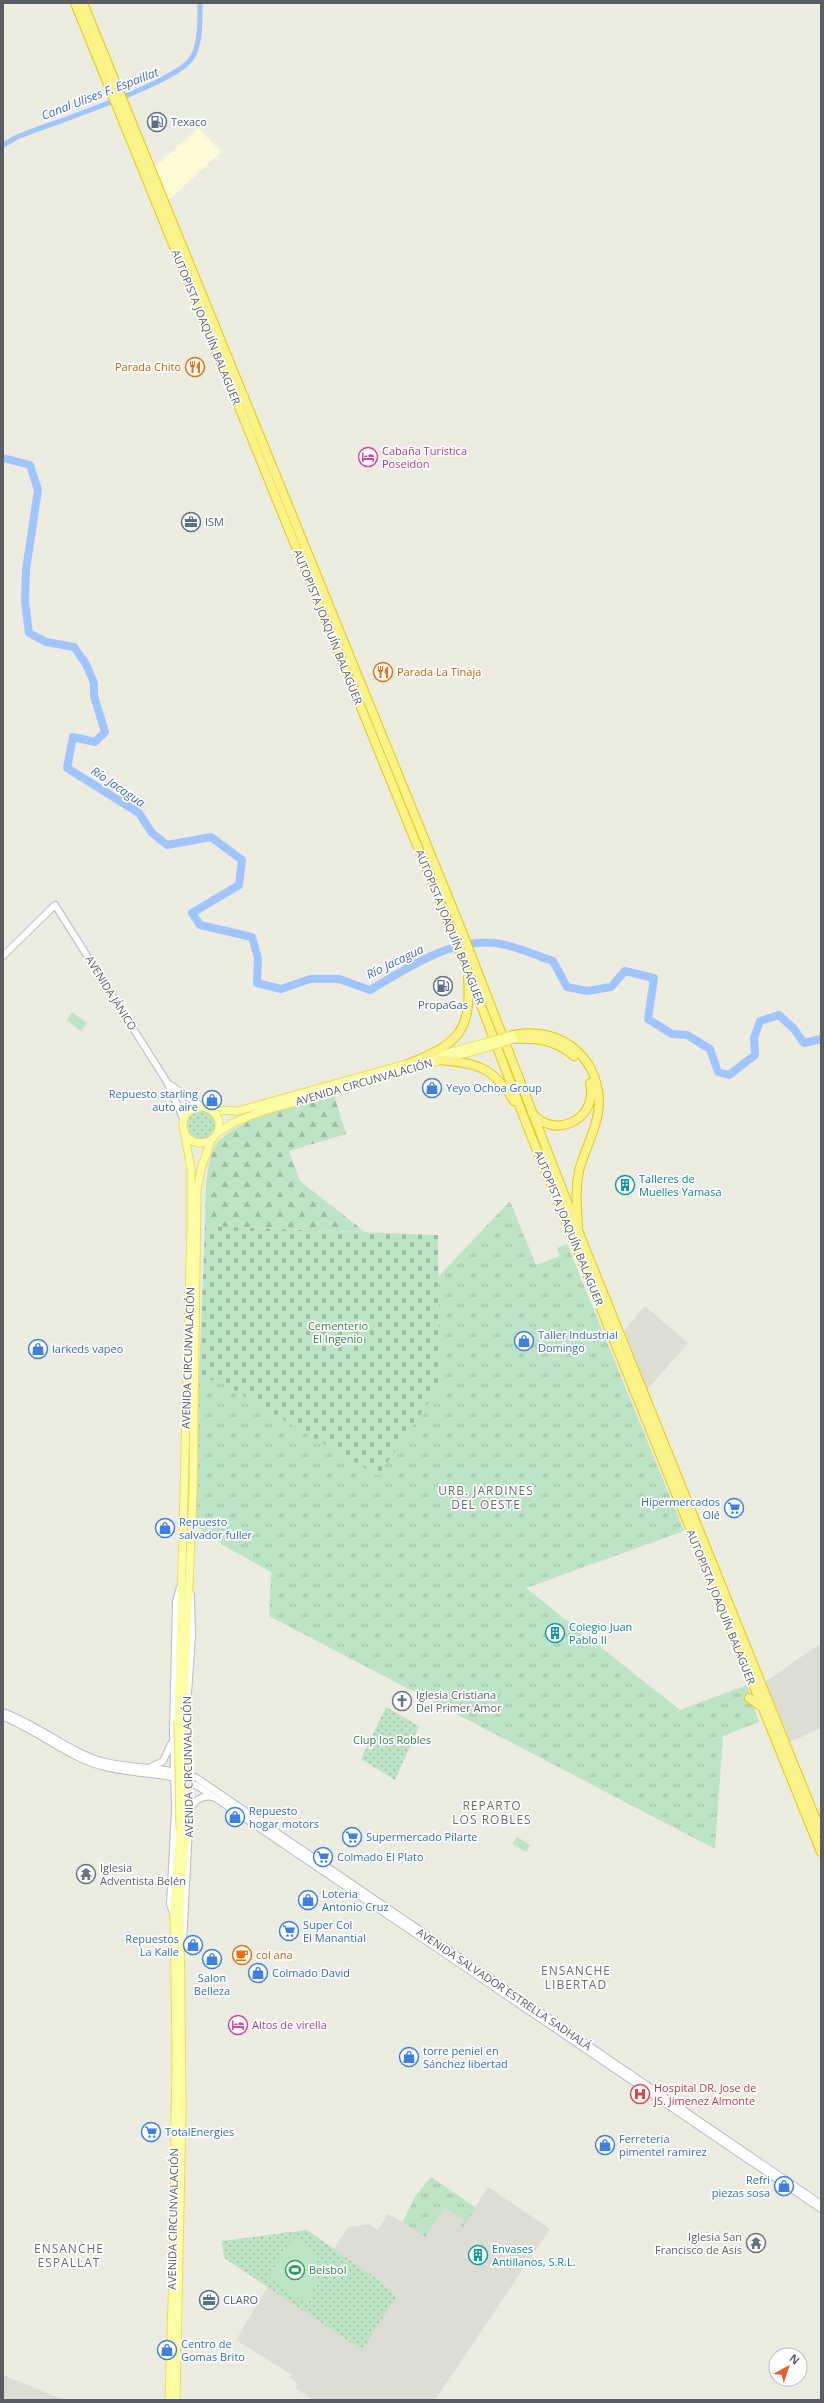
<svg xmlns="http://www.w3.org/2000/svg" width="824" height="2403" viewBox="0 0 824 2403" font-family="'Open Sans',sans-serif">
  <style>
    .commercial { fill: #fdfbd5 }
    .industrial { fill: #ddddd5 }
    .grass { fill: url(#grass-tufts) }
    .forest { fill: url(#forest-firs) }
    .cemetery { fill: url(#cemetery-stones) }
    .park { fill: url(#park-dots) }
    .pitch { fill: #bde4c4 }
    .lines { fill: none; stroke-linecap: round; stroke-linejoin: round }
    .canal { stroke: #a0c4fd; stroke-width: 5 }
    .river { stroke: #a0c4fd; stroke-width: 8 }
    .secondary-casing { stroke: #babbc2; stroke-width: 8 }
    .primary-casing { stroke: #eede58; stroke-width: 9 }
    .highway-casing { stroke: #e8c905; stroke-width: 10 }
    .secondary { stroke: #fff; stroke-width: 6 }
    .primary { stroke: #fcfda5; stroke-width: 7 }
    .highway { stroke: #fbf289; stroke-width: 8 }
    .primary-bridge-casing { stroke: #eede58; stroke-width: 9; stroke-linecap: butt }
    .primary-bridge { stroke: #fcfda5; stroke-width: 7 }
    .labels { text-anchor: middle; stroke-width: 3.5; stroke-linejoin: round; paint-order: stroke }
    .service-label { font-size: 11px; fill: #4e5e75; stroke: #fff; text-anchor: start }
    .street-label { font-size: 11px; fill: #595c62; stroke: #fff }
    .food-label { font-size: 11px; fill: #c56008; stroke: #fff; text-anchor: start }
    .hotel-label { font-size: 11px; fill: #b23c85; stroke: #fff; text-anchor: start }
    .shop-label { font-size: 11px; fill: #366cbe; stroke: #fff; text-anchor: start }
    .culture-label { font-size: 11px; fill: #0d838f; stroke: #fff; text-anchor: start }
    .park-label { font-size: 11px; fill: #368447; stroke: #fff }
    .worship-label { font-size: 11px; fill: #5b616d; stroke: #fff; text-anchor: start }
    .health-label { font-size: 11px; fill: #be3a42; stroke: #fff; text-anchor: start }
    .leisure-label { font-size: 11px; fill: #27864d; stroke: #fff; text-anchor: start }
    .water-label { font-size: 12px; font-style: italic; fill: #436ac0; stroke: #fff }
    .neighbourhood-label { font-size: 12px; letter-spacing: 1px; fill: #6a6d74; stroke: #fff }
  </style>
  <defs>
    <pattern id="grass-tufts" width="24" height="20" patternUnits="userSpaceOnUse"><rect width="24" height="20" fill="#bde4c4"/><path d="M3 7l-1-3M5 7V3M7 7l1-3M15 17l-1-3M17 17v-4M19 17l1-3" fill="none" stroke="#9dbca3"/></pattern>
    <pattern id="forest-firs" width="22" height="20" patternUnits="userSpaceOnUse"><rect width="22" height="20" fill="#bde4c4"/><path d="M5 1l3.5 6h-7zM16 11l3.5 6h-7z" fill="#9dbca3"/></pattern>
    <pattern id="cemetery-stones" width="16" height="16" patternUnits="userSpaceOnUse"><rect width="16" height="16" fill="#bde4c4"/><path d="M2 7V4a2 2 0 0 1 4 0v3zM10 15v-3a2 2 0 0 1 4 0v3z" fill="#9dbca3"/></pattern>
    <pattern id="park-dots" width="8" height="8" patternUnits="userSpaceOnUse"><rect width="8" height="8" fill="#bde4c4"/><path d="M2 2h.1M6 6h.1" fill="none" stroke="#9dbca3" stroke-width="1.8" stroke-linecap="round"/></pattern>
  </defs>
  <rect width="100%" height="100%" fill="#ecece1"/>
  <path class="commercial" d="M198 128 221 152 169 200 155 167Z"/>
  <path class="industrial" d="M645 1306 688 1343 647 1390 623 1332Z
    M821 1643V1728L790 1742 765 1682Z
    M431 2177 475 2207 488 2187 550 2229 435 2400H313L296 2388 297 2383 290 2378 292 2375 236 2340 268 2286 362 2350 380 2281 334 2249 348 2227 369 2224 378 2230 388 2214 403 2222 415 2197Z
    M3 2375 64 2400H3Z"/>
  <path class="grass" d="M510 1201 536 1265 560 1256 557 1248 567 1244 684 1531 526 1588 680 1710 747 1685 759 1722 723 1736 715 1849 269 1616 271 1572 228 1548 194 1525 199 1376 222 1383 378 1475 440 1386 438 1277Z
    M517 1837 530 1845 526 1852 512 1844Z
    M431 2177 476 2208 463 2227 460 2226 464 2220 445 2208 425 2237 403 2222 415 2197Z"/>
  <path class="forest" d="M334 1095 346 1134 289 1151 300 1181 365 1232 205 1226C206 1201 204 1174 213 1150 225 1120 305 1104 334 1095Z"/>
  <path class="cemetery" d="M205 1226 438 1235 440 1386 378 1476 222 1383 199 1376Z"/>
  <path class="park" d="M186 1125a15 15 0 1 1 30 0a15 15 0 1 1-30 0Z
    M386 1707 419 1726 395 1780 361 1759Z
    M307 2230 380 2281 396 2297 362 2350 224 2258 222 2241Z"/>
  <path class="pitch" d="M72 1012 87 1023 81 1031 67 1020Z
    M293 2237C325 2259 325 2272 306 2304L268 2277Z"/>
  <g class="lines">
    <path class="canal" d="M3 145 17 137C50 124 175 83 191 59 201 46 200 19 200 3"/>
    <path class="river" d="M3 458 30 465 38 490 26 570 25 602 29 633 46 642 74 647 86 664 94 683V696L105 732 95 742 73 737 67 768 139 813 152 833 167 845 211 837 242 860 239 885 192 913 200 925 252 937 258 958 257 983 281 989 310 979H339L370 990C406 969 451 938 495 943 514 945 535 955 553 961L567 987 587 991 611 987 625 971 654 978 648 1019 672 1034 687 1035 710 1049 718 1072 729 1075 755 1055 754 1038 760 1021 779 1015 794 1029 804 1043 821 1039"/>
    <g class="secondary-casing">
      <path id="secondary" d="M3 956 55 905 167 1082 184 1120
        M169 1084 202 1107
        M188 1693 192 1636 191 1595
        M187 1710V1737
        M3 1712C37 1724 66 1750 101 1761 133 1770 166 1765 197 1778L821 2204
        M3 1717C37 1730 66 1756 101 1766 133 1776 168 1770 199 1787L821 2209
        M151 1767 163 1761 171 1744
        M189 1811C194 1801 202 1795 213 1797
        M173 1913 170 1904 175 1811 173 1731 176 1602 180 1587
        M183 1943 189 1828"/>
    </g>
    <g class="primary-casing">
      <path id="primary" d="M429 1058 484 1043
        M183 1125a18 18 0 1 1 36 0a18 18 0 1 1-36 0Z
        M212 1110 238 1111 413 1062
        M217 1133 235 1122 260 1112 485 1048
        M178 1721 191 1226V1169L184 1130
        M183 1721 193 1493 197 1191 201 1169 211 1140
        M169 2400 173 2272 176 2056 174 1906 180 1830
        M176 2400 182 2109 180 1906 186 1830"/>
    </g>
    <g class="highway-casing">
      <path id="highway" d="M75 3 464 961 528 1128 821 1852
        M83 3 457 919 585 1248 821 1832
        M512 1035C557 1026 597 1053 599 1101 599 1125 585 1148 579 1171 575 1189 577 1207 578 1226
        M514 1039C537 1038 556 1040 574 1056
        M439 1060C478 1063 493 1067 514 1101
        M408 1064C457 1044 472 1033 468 977
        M532 1113C555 1141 599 1118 590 1083
        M749 1698 762 1707"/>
    </g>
    <use href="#secondary" class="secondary"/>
    <use href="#primary" class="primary"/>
    <use href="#highway" class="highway"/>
    <g class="primary-bridge-casing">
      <path id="primary-bridge" d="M484 1043 512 1035
        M485 1048 514 1039
        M178 1721 180 1830
        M183 1721 186 1830"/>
    </g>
    <use href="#primary-bridge" class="primary-bridge"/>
  </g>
  <defs>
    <g id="fuel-ring" transform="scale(1)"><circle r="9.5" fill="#fff" stroke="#5c6f8a" stroke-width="1.5"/><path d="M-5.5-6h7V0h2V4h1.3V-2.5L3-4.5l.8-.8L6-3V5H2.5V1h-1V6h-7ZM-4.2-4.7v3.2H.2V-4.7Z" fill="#5c6f8a"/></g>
    <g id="restaurant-ring" transform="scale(1)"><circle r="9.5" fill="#fff" stroke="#e8710a" stroke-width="1.5"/><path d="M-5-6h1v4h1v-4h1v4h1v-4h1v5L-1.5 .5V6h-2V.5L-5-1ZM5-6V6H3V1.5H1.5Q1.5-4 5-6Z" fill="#e8710a"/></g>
    <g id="hotel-ring" transform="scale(1)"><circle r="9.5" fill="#fff" stroke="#d1479c" stroke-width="1.5"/><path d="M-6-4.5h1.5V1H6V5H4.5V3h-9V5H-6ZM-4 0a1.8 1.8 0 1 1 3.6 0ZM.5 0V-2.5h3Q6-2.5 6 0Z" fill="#d1479c"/></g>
    <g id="office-ring" transform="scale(1)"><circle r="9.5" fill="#fff" stroke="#5c6f8a" stroke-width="1.5"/><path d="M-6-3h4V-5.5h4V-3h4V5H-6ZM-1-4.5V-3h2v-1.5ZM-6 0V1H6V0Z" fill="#5c6f8a"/></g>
    <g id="shop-ring" transform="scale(1)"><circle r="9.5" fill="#fff" stroke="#3f7fe0" stroke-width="1.5"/><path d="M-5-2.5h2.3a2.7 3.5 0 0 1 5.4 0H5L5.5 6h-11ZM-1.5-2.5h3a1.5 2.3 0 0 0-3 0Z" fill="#3f7fe0"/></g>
    <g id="building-ring" transform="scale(1)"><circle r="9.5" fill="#fff" stroke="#0f9aa8" stroke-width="1.5"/><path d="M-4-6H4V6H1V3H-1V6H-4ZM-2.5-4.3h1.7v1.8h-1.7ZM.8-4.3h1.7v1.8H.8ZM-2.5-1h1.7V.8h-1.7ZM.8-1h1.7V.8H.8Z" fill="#0f9aa8"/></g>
    <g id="supermarket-ring" transform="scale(1)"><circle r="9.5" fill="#fff" stroke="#3f7fe0" stroke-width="1.5"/><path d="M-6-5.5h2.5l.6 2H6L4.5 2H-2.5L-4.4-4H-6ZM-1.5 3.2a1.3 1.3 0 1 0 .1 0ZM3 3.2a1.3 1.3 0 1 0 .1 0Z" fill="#3f7fe0"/></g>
    <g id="church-ring" transform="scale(1)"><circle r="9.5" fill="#fff" stroke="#6b7280" stroke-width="1.5"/><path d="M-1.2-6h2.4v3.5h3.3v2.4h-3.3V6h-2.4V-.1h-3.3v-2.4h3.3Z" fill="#6b7280"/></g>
    <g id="temple-ring" transform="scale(1)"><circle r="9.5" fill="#fff" stroke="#6b7280" stroke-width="1.5"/><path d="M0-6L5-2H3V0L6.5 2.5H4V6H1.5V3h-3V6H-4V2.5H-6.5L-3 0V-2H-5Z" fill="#6b7280"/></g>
    <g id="cafe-ring" transform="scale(1)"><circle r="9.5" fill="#fff" stroke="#e8710a" stroke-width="1.5"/><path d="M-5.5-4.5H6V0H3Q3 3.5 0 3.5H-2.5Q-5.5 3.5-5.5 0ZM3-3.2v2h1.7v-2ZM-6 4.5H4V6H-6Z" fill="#e8710a"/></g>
    <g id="hospital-ring" transform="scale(1)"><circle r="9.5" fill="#fff" stroke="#e0444e" stroke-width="1.5"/><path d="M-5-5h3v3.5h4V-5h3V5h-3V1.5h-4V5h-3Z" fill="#e0444e"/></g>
    <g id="stadium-ring" transform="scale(1)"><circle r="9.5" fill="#fff" stroke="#2e9e5b" stroke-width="1.5"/><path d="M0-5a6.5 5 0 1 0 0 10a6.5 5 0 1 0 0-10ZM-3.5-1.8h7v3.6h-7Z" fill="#2e9e5b"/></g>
  </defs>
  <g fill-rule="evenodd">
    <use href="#fuel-ring" x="157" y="122"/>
    <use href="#restaurant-ring" x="195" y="367"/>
    <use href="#hotel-ring" x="368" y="457"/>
    <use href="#office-ring" x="191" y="522"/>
    <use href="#restaurant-ring" x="383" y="672"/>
    <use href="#fuel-ring" x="443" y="986"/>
    <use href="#shop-ring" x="432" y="1088"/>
    <use href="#shop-ring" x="212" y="1100"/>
    <use href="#building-ring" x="625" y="1185"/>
    <use href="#shop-ring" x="524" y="1341"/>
    <use href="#shop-ring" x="38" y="1349"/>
    <use href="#supermarket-ring" x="734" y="1508"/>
    <use href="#shop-ring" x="165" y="1528"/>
    <use href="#building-ring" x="555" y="1633"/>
    <use href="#church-ring" x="402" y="1701"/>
    <use href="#shop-ring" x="235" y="1817"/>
    <use href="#supermarket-ring" x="352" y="1837"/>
    <use href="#supermarket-ring" x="323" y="1857"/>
    <use href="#temple-ring" x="86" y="1874"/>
    <use href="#shop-ring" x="308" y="1900"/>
    <use href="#supermarket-ring" x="289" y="1931"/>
    <use href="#shop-ring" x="193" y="1945"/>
    <use href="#cafe-ring" x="242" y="1955"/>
    <use href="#shop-ring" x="212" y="1959"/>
    <use href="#shop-ring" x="258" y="1973"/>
    <use href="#hotel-ring" x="238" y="2025"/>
    <use href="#shop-ring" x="409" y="2057"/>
    <use href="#hospital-ring" x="640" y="2094"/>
    <use href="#supermarket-ring" x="151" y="2132"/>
    <use href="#shop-ring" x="605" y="2145"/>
    <use href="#shop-ring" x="784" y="2186"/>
    <use href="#temple-ring" x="756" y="2243"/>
    <use href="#building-ring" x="478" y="2255"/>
    <use href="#stadium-ring" x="295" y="2270"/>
    <use href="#office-ring" x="209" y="2300"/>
    <use href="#shop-ring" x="167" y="2350"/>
  </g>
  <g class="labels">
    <g class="service-label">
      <text x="171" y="126">Texaco</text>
      <text x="205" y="526">ISM</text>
      <text x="443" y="1009" text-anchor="middle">PropaGas</text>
      <text x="223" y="2304">CLARO</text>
    </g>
    <g class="street-label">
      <text transform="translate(206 327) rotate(68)" y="4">AUTOPISTA JOAQUÍN BALAGUER</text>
      <text transform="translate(328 627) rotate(68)" y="4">AUTOPISTA JOAQUÍN BALAGUER</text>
      <text transform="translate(450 927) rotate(68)" y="4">AUTOPISTA JOAQUÍN BALAGUER</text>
      <text transform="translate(111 993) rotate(58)" y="4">AVENIDA JÁNICO</text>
      <text transform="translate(364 1082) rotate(-16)" y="4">AVENIDA CIRCUNVALACIÓN</text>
      <text transform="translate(569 1228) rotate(68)" y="4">AUTOPISTA JOAQUÍN BALAGUER</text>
      <text transform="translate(188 1358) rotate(-88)" y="4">AVENIDA CIRCUNVALACIÓN</text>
      <text transform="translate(721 1607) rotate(68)" y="4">AUTOPISTA JOAQUÍN BALAGUER</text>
      <text transform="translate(188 1767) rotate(-91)" y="4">AVENIDA CIRCUNVALACIÓN</text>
      <text transform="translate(504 1989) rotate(34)" y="4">AVENIDA SALVADOR ESTRELLA SADHALÁ</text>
      <text transform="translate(173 2219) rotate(-89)" y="4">AVENIDA CIRCUNVALACIÓN</text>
    </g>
    <g class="food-label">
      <text x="181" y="371" text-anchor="end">Parada Chito</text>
      <text x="397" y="676">Parada La Tinaja</text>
      <text x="256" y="1959">col ana</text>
    </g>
    <g class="hotel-label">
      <text x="382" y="455">Cabaña Turística<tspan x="382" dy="13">Poseidon</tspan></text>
      <text x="252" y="2029">Altos de virella</text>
    </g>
    <g class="shop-label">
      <text x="446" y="1092">Yeyo Ochoa Group</text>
      <text x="198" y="1098" text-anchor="end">Repuesto starling<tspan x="198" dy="13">auto aire</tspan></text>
      <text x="538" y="1339">Taller Industrial<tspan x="538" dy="13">Domingo</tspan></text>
      <text x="52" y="1353">larkeds vapeo</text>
      <text x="720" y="1506" text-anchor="end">Hipermercados<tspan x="720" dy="13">Olé</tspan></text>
      <text x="179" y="1526">Repuesto<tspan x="179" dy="13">salvador fuller</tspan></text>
      <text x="249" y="1815">Repuesto<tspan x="249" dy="13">hogar motors</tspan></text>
      <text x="366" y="1841">Supermercado Pilarte</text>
      <text x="337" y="1861">Colmado El Plato</text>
      <text x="322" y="1898">Loteria<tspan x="322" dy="13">Antonio Cruz</tspan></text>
      <text x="303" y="1929">Super Col<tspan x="303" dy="13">El Manantial</tspan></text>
      <text x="179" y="1943" text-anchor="end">Repuestos<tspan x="179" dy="13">La Kalle</tspan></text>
      <text x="272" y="1977">Colmado David</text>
      <text x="212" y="1982" text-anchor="middle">Salon<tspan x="212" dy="13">Belleza</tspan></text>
      <text x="423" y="2055">torre peniel en<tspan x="423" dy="13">Sánchez libertad</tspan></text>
      <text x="165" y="2136">TotalEnergies</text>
      <text x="619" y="2143">Ferretería<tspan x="619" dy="13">pimentel ramirez</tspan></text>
      <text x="770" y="2184" text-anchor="end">Refri<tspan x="770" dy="13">piezas sosa</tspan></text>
      <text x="181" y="2348">Centro de<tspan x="181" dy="13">Gomas Brito</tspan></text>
    </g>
    <g class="culture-label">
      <text x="639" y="1183">Talleres de<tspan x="639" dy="13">Muelles Yamasa</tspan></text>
      <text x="569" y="1631">Colegio Juan<tspan x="569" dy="13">Pablo II</tspan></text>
      <text x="492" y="2253">Envases<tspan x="492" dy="13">Antillanos, S.R.L.</tspan></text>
    </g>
    <g class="park-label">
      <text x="338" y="1330">Cementerio<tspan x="338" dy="13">El Ingenio</tspan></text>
      <text x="392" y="1744">Clup los Robles</text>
    </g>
    <g class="worship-label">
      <text x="416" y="1699">Iglesia Cristiana<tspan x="416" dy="13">Del Primer Amor</tspan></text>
      <text x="100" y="1872">Iglesia<tspan x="100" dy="13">Adventista Belén</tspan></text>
      <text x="742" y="2241" text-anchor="end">Iglesia San<tspan x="742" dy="13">Francisco de Asís</tspan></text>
    </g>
    <g class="health-label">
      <text x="654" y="2092">Hospital DR. Jose de<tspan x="654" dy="13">JS. Jimenez Almonte</tspan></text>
    </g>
    <g class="leisure-label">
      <text x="309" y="2274">Beisbol</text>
    </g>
    <g class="water-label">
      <text transform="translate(100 94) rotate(-21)" y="4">Canal Ulises F. Espaillat</text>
      <text transform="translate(118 787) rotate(34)" y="4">Río Jacagua</text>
      <text transform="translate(395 962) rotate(-26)" y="4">Río Jacagua</text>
    </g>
    <g class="neighbourhood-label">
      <text x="486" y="1495">URB. JARDINES<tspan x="486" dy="14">DEL OESTE</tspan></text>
      <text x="492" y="1810">REPARTO<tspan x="492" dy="14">LOS ROBLES</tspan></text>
      <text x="576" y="1975">ENSANCHE<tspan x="576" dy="14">LIBERTAD</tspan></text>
      <text x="69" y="2253">ENSANCHE<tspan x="69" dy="14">ESPALLAT</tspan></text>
    </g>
  </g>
  <rect width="824" height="2403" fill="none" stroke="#595c62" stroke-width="8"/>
  <g transform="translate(788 2367) rotate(40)"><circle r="19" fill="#ffffff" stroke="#bdbec0"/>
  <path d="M0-3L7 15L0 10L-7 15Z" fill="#e55c2e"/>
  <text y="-6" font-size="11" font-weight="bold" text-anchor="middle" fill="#595c62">N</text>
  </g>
</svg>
